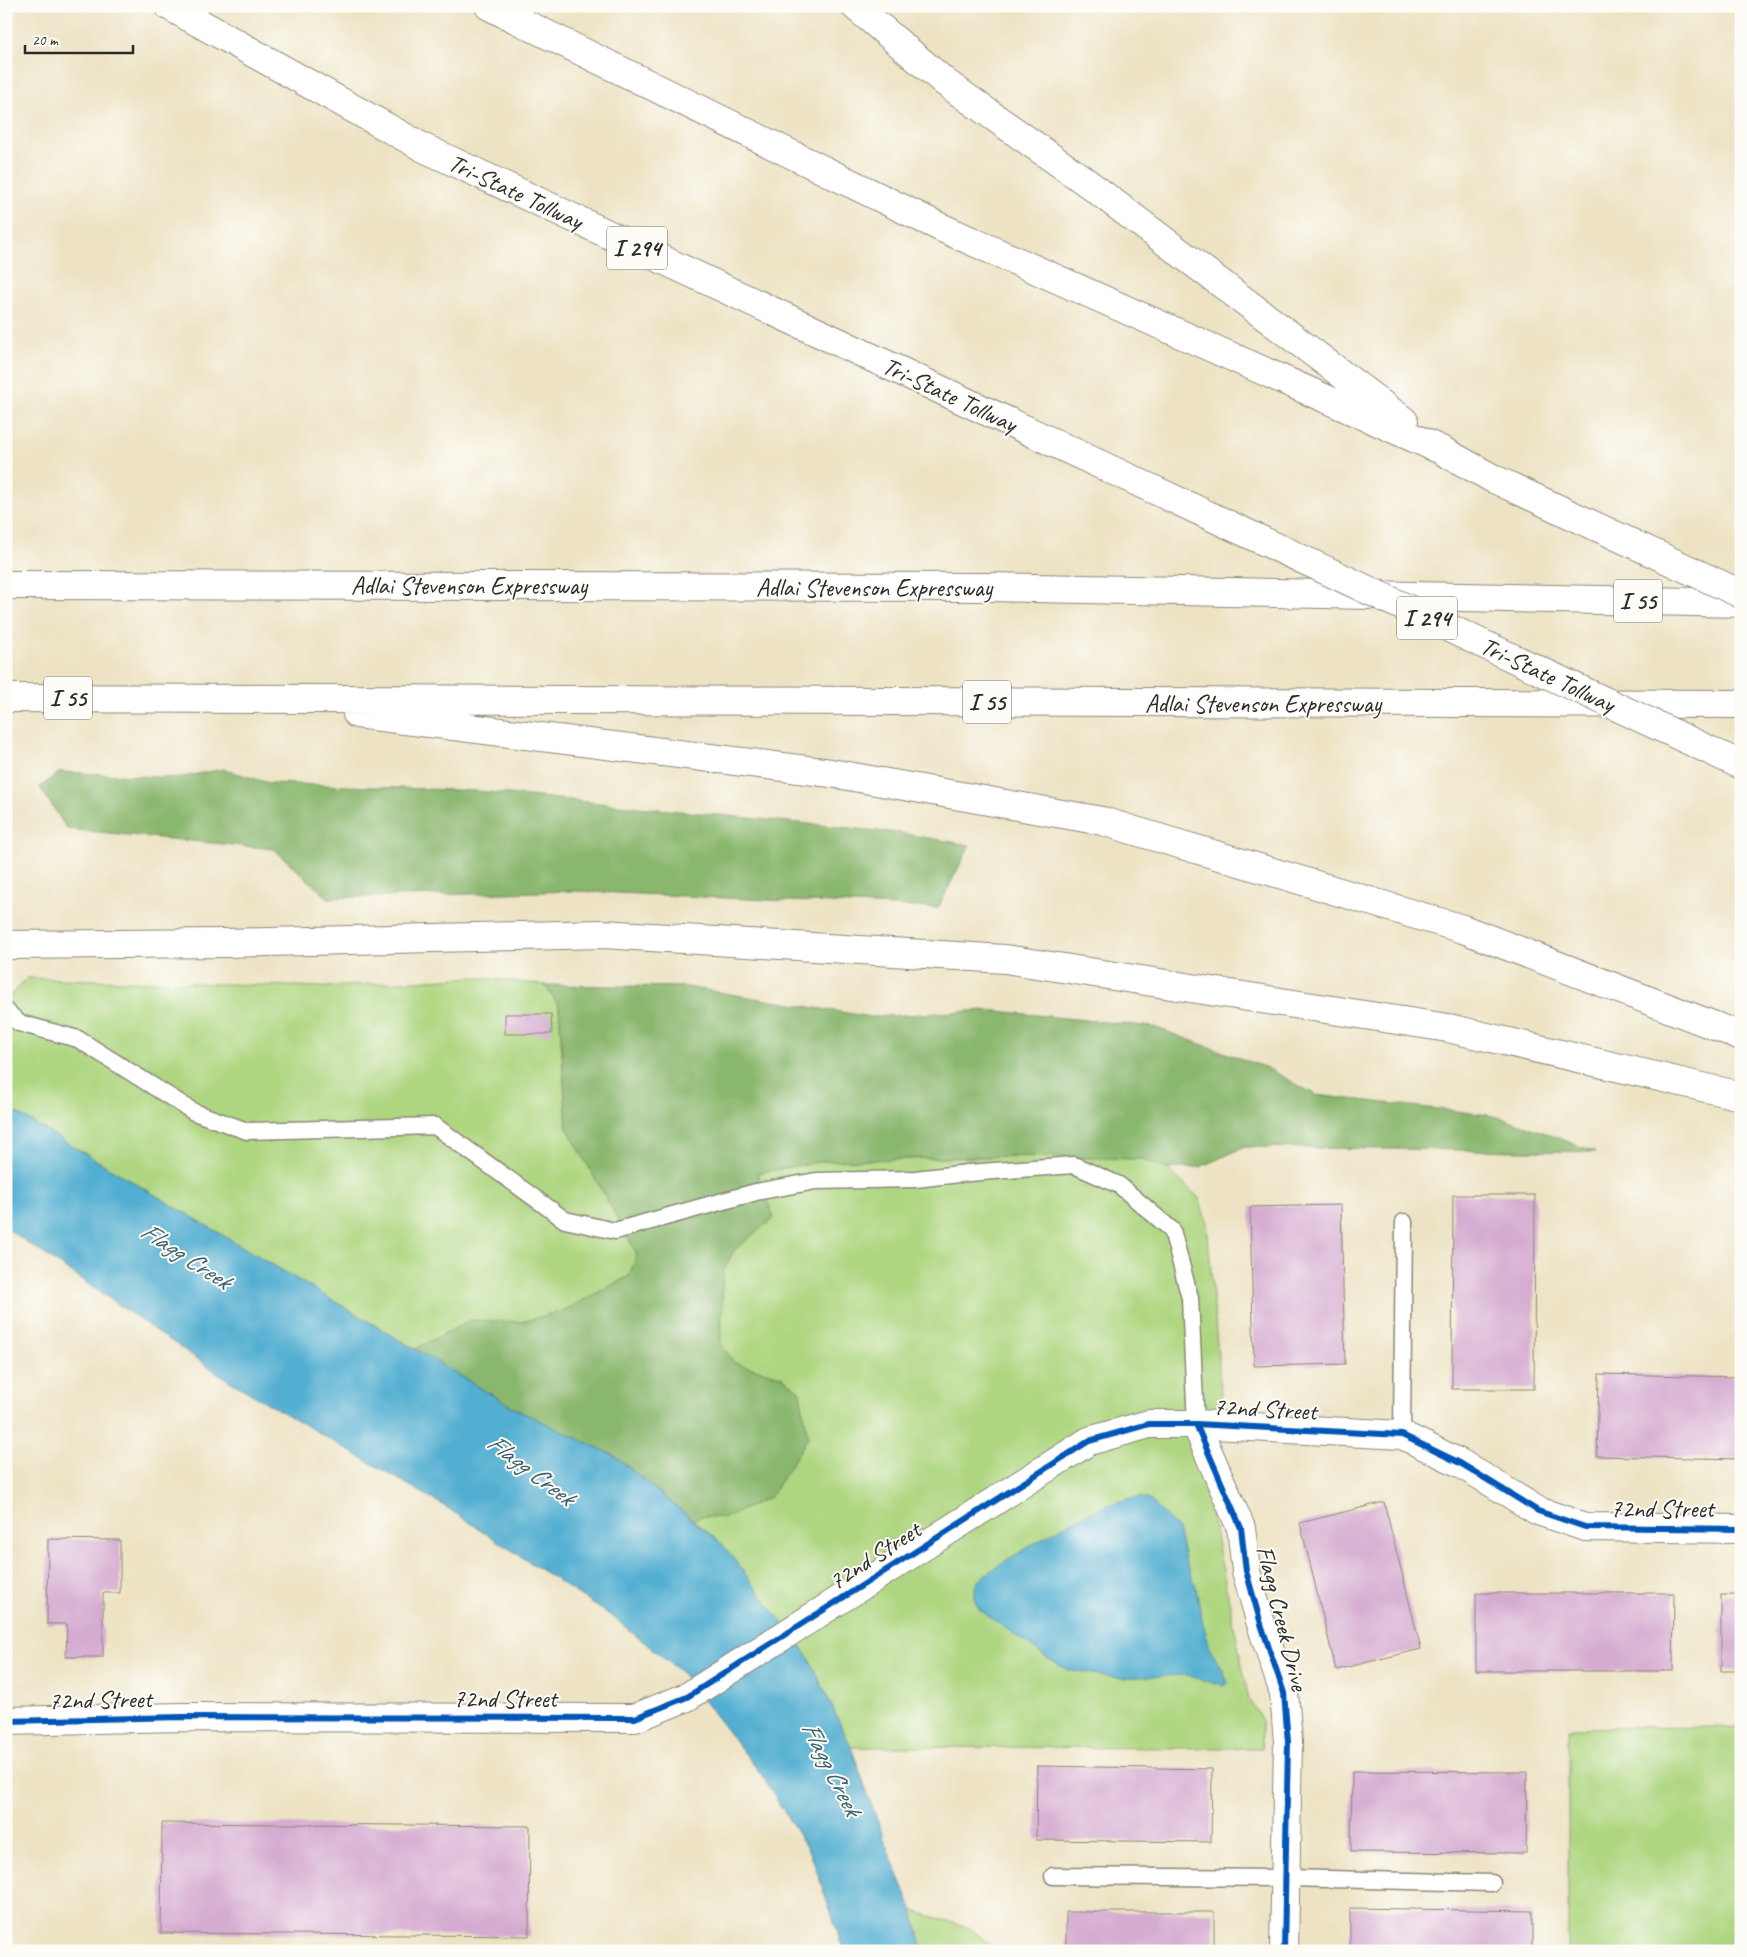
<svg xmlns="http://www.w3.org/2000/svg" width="1747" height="1957" viewBox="0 0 1747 1957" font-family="Caveat,sans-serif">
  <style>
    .green { fill: #aed680; stroke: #6c8056 }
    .forest { fill: #8ab76e; stroke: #5a714c }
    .water { fill: #52afd1; stroke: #3e6d7e }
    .building { fill: #d5acd1 }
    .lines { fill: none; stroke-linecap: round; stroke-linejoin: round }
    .lane-casing { stroke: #8c8778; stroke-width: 19 }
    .street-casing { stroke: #8c8778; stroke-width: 30 }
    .highway-casing { stroke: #8c8778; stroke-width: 30 }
    .lane { stroke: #fff; stroke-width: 16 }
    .street { stroke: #fff; stroke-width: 28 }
    .highway { stroke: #fff; stroke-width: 28 }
    .highway-bridge-casing { stroke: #8c8778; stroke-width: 30; stroke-linecap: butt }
    .highway-bridge { stroke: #fff; stroke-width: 28 }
    .cycleway-casing { stroke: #fdfcf7; stroke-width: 9 }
    .cycleway { stroke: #0057b8; stroke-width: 6 }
    .labels { text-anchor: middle; stroke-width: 4; stroke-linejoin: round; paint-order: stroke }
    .shield { fill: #fdfcf7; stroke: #6a6a68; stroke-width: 1 }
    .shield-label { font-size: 24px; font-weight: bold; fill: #2b2b2b }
    .street-label { font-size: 25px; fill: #2b2b2b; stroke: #fdfcf7 }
    .water-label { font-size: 26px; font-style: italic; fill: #3b606d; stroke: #fdfcf7 }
  </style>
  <rect width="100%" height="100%" fill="#fdfcf7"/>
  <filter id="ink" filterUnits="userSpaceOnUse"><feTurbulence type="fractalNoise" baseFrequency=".02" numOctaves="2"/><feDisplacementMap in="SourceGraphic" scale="10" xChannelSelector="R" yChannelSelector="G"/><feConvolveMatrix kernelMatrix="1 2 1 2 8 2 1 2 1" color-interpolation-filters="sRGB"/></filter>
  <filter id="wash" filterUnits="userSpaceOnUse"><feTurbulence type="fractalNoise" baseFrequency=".0096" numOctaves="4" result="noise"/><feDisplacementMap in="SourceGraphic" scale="20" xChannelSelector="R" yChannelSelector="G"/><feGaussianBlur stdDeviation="1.12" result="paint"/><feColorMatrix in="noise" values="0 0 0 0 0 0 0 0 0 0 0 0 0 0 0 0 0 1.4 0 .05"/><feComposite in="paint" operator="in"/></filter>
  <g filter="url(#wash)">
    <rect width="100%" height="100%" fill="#ede3c4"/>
    <path class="green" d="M473 977 545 985 559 1006 567 1128 824 1161 1014 1156 1143 1159 1167 1169 1199 1198 1207 1223 1221 1394 1210 1506 1249 1700 1262 1720V1748L851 1747 808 1656 722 1544 614 1455 521 1412 20 1115 6 1105V1000L27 978 327 987Z
      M1741 1727V1951H1568V1728Z
      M913 1911 968 1927 998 1951H923Z"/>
    <path class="forest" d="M223 769 269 783 478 791 899 833 970 845 938 908 575 891 328 898 274 849 67 829 40 787 60 772 176 778Z
      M545 985 687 987 871 1017 987 1010 1154 1027 1267 1068 1316 1095 1489 1115 1513 1121 1595 1152 1245 1147 1200 1167 1167 1169 1143 1159 1014 1156 824 1161 757 1173 774 1218 734 1250 723 1272 721 1343 734 1363 781 1376 800 1392 808 1438 770 1497 725 1518 702 1516 693 1520 613 1455 521 1412 415 1349 471 1320 521 1322 565 1310 629 1276 637 1254 567 1128 559 1006Z"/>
    <path class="water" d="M6 1105 20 1115 521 1412 613 1455 722 1544 808 1656 851 1747 885 1842 913 1911 923 1951H844L812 1857 761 1774 681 1672 614 1618 443 1505 231 1382 6 1228Z
      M1139 1497 1150 1500 1178 1529 1185 1558 1196 1587 1202 1620 1210 1648 1223 1670 1228 1683 1223 1686 1186 1675 1117 1678 1068 1670 1050 1660 980 1610 975 1602V1586C988 1569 1009 1559 1027 1548 1062 1527 1098 1503 1139 1497Z"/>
    <g id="blocks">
      <path class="building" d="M505 1014H551L552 1034H505Z
        M1453 1195H1535L1534 1389H1452Z
        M1341 1205 1345 1364 1254 1366 1250 1207Z
        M1599 1374 1741 1377V1459L1597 1456Z
        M1384 1502 1421 1649 1336 1670 1300 1523Z
        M48 1539 120 1540V1593H103V1657H66L67 1624H47Z
        M1476 1593H1674L1673 1671H1476Z
        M1721 1595H1741V1671H1721Z
        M1037 1766 1212 1769 1211 1842 1036 1840Z
        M1352 1771 1527 1772 1526 1853 1351 1852Z
        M162 1823 530 1826 529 1936 161 1933Z
        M1350 1908 1532 1911V1951H1350Z
        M1066 1912H1214V1951H1066Z"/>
    </g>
  </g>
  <g filter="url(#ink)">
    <use href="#blocks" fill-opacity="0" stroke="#8c8778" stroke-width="1"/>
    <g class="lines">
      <g class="lane-casing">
        <path id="lane" d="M6 1011 19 1023 78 1039 194 1112 247 1131 435 1126 565 1220 615 1231 756 1192 816 1181 915 1179 968 1173 1074 1165 1119 1185 1172 1230 1190 1298 1196 1424
          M1402 1435 1404 1222
          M1053 1876 1286 1878 1492 1883"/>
      </g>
      <g class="street-casing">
        <path id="street" d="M1196 1424 1241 1528 1246 1571 1261 1624 1284 1693 1288 1742 1284 1951
          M6 1721 182 1717 635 1718 687 1697 1089 1441 1149 1424H1196L1402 1435 1460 1463 1538 1511 1585 1527 1741 1529"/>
      </g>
      <g class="highway-casing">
        <path id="highway" d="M169 6 424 148 1114 471
          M489 6 940 227 1441 450 1492 478
          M855 6 946 83 1082 179 1404 421
          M6 585 991 587 1741 603
          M6 698 1741 704
          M357 714 831 773 1102 821 1463 929 1741 1036
          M6 945 225 943 603 934 1005 959 1448 1028 1741 1096"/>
      </g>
      <use href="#lane" class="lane"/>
      <use href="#street" class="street"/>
      <use href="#highway" class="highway"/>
      <g class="highway-bridge-casing">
        <path id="highway-bridge" d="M1114 471 1741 765
          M1492 478 1741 594"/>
      </g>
      <use href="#highway-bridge" class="highway-bridge"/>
      <g class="cycleway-casing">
        <path id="cycleway" d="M1196 1424 1241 1528 1246 1571 1261 1624 1284 1693 1288 1742 1284 1951
          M6 1721 182 1717 635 1718 687 1697 1089 1441 1149 1424H1196L1402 1435 1460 1463 1538 1511 1585 1527 1741 1529"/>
      </g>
      <use href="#cycleway" class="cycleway"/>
    </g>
  </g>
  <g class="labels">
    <g class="shield">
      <rect x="607" y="226.5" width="60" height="43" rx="4"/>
      <rect x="1614" y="579.5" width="48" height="43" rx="4"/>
      <rect x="1397" y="596.5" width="60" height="43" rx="4"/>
      <rect x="44" y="676.5" width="48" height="43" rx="4"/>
      <rect x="963" y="680.5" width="48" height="43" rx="4"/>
    </g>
    <g class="shield-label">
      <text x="637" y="256">I 294</text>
      <text x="1638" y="609">I 55</text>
      <text x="1427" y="626">I 294</text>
      <text x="68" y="706">I 55</text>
      <text x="987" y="710">I 55</text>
    </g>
    <g class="street-label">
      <text transform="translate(516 191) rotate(25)" y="9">Tri-State Tollway</text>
      <text transform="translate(950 394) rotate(25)" y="9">Tri-State Tollway</text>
      <text x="469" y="594">Adlai Stevenson Expressway</text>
      <text x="874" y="596">Adlai Stevenson Expressway</text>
      <text transform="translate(1548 674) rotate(25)" y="9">Tri-State Tollway</text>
      <text x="1263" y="712">Adlai Stevenson Expressway</text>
      <text transform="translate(1265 1408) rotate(3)" y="9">72nd Street</text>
      <text x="1662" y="1517">72nd Street</text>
      <text transform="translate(874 1555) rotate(-33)" y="9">72nd Street</text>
      <text transform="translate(1283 1618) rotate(76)" y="9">Flagg Creek Drive</text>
      <text x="505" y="1707">72nd Street</text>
      <text transform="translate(100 1699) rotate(-1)" y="9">72nd Street</text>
    </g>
    <g class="water-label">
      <text transform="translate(186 1255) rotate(33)" y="9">Flagg Creek</text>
      <text transform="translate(531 1469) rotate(37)" y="9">Flagg Creek</text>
      <text transform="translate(832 1768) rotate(63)" y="9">Flagg Creek</text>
    </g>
  </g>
  <rect width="1747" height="1957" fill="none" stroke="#fdfcf7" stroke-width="25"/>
  <path d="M25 45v8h108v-8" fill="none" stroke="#2b2b2b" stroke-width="2.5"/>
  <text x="32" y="45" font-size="15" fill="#2b2b2b" stroke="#fdfcf7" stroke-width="4" paint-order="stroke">20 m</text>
</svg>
